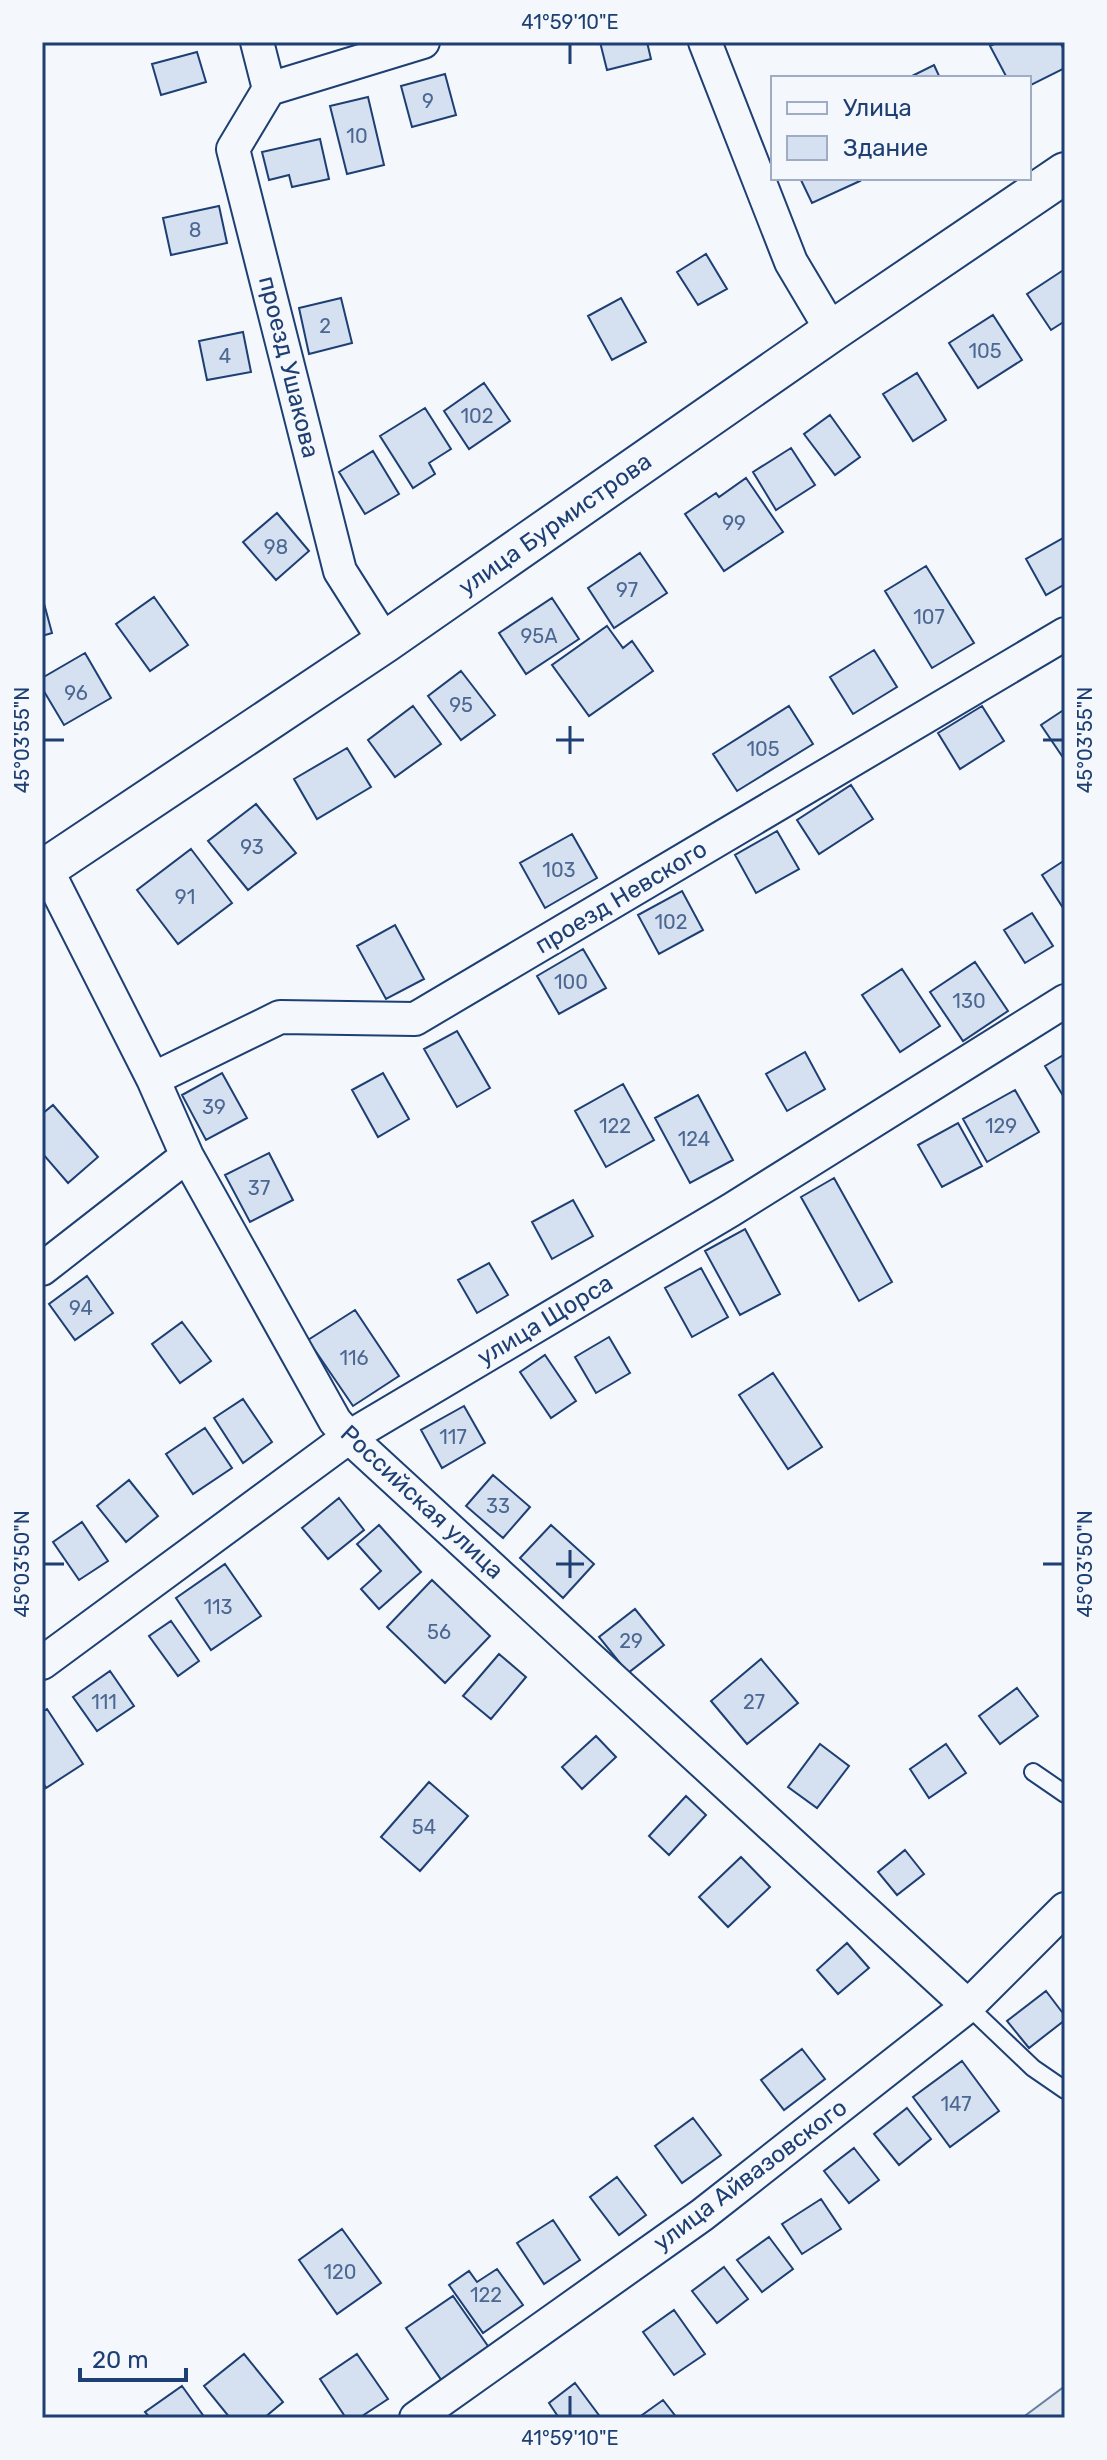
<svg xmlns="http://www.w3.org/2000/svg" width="1107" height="2460" viewBox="0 0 1107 2460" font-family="Rubik,sans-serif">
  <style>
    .green { fill: #e3e9f0; stroke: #687fa3; stroke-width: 2 }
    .building { fill: #d5e0f0; stroke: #1d3f73; stroke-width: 2 }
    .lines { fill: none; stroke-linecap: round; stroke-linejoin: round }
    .service-casing { stroke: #1d3f73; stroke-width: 20 }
    .minor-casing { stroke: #1d3f73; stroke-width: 36 }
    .tertiary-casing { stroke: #1d3f73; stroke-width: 44 }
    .service { stroke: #f4f7fb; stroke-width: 16 }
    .minor { stroke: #f4f7fb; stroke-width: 32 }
    .tertiary { stroke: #f4f7fb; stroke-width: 40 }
    .ticks { fill: none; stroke: #1d3f73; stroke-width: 3 }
    .labels { text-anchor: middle; stroke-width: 6; stroke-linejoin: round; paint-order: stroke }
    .number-label { font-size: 20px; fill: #4b6792 }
    .street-label { font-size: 24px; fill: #1d3f73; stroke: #f4f7fb }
    .neatline { fill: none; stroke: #1d3f73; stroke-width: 3 }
    .ticks-label { font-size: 20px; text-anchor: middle; fill: #1d3f73 }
  </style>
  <rect width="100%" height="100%" fill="#f4f7fb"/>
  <path class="green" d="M1065 2386V2418H1022Z"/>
  <path class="building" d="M600 42H647L651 59 607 70Z
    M998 42H1060L1065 52V68L1029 86V78H1007L990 46Z
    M197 52 206 82 161 95 152 64Z
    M934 65 940 78H908Z
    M445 74 456 115 412 127 401 86Z
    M368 97 384 165 347 174 330 106Z
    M320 139 329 179 292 187 289 175 269 180 262 152Z
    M800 178H858L860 181 812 203Z
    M219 206 227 243 171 255 163 218Z
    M706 254 727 289 698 305 677 272Z
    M1065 269V321L1051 330 1027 294Z
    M341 298 352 343 309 354 299 308Z
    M621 298 646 342 612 360 588 316Z
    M993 315 1022 360 978 388 949 343Z
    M243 332 251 372 207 380 199 341Z
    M917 373 946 420 913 441 883 394Z
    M484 383 510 421 469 449 444 411Z
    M425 408 451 449 429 463 435 474 413 488 380 436Z
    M830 415 860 457 835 475 804 434Z
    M791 448 815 485 776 510 753 472Z
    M373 451 399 494 365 514 339 472Z
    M746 478 783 532 724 571 685 514 716 493 719 497Z
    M277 513 309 551 276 580 243 542Z
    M1065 537V584L1046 595 1026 559Z
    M640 553 667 593 614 628 588 588Z
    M926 566 974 643 932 668 885 591Z
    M42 596 52 633 42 636Z
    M154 597 188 645 150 671 116 624Z
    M552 598 579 639 526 674 499 633Z
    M607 626 623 648 632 641 653 671 589 716 552 665Z
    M874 650 897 687 853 714 830 677Z
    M85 653 111 698 64 725 42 688V678Z
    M461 671 495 715 461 740 428 696Z
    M413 706 441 744 395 777 368 740Z
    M789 706 813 744 737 791 713 754Z
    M982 706 1004 741 960 769 938 733Z
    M1065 709V758L1064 759 1041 725Z
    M347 748 371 787 317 819 294 779Z
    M851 785 873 819 819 854 797 820Z
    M256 804 296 853 248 890 208 841Z
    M777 831 799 869 756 893 735 855Z
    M572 834 597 878 545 908 520 863Z
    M191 849 232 903 178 944 137 890Z
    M1065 860V911L1042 875Z
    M682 891 703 930 659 954 638 915Z
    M1032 913 1053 946 1025 963 1004 930Z
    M395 925 424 979 386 999 357 946Z
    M583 949 606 988 559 1014 537 976Z
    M975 962 1008 1011 963 1041 930 992Z
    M902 969 940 1026 900 1052 862 995Z
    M457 1031 490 1088 457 1107 424 1049Z
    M805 1052 825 1089 787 1111 766 1074Z
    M1065 1054V1099L1045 1066Z
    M222 1073 247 1118 206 1140 182 1095Z
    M383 1073 409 1119 378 1137 352 1090Z
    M623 1084 654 1140 606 1167 575 1111Z
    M1015 1090 1039 1132 987 1162 963 1119Z
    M698 1095 733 1160 690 1183 655 1118Z
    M53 1105 98 1157 68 1183 42 1153V1114Z
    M958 1123 982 1166 942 1187 918 1145Z
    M269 1153 293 1200 250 1222 225 1175Z
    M834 1178 892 1282 859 1301 801 1197Z
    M573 1200 593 1236 552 1259 532 1222Z
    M745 1229 780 1294 740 1315 705 1251Z
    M489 1263 508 1295 477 1313 458 1280Z
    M701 1268 728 1317 692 1337 665 1288Z
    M87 1276 113 1313 75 1340 49 1304Z
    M355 1310 399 1376 353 1406 308 1340Z
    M182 1322 211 1361 180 1383 152 1344Z
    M609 1337 630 1373 596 1393 575 1357Z
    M545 1355 576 1401 551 1418 520 1372Z
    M773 1373 822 1447 788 1469 739 1395Z
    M243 1399 272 1442 243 1463 214 1418Z
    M464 1406 485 1443 442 1468 421 1430Z
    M205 1428 232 1468 193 1494 166 1454Z
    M493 1475 530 1507 503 1538 466 1506Z
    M129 1480 158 1516 126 1542 97 1506Z
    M339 1498 364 1530 328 1559 302 1528Z
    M82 1522 108 1561 79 1580 53 1542Z
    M379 1525 421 1572 379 1609 361 1589 381 1571 357 1544Z
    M551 1525 594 1564 563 1598 520 1558Z
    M225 1564 261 1616 211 1650 176 1598Z
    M432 1580 490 1636 445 1683 387 1627Z
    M635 1609 664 1645 628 1673 599 1637Z
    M171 1621 199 1661 178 1676 149 1636Z
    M499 1654 526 1677 491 1719 463 1696Z
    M761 1659 798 1703 747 1744 711 1701Z
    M110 1671 134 1706 97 1731 73 1697Z
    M1017 1688 1038 1716 1000 1744 979 1716Z
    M47 1709 83 1764 46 1788 42 1781V1712Z
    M596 1736 616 1757 582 1789 562 1767Z
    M820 1744 849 1766 817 1808 788 1787Z
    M946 1744 966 1773 929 1798 910 1769Z
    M429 1782 468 1816 420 1871 381 1837Z
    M686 1796 706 1815 669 1855 649 1836Z
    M905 1850 924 1874 897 1895 878 1872Z
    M741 1857 770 1887 728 1927 699 1897Z
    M847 1943 869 1968 838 1994 817 1970Z
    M1046 1991 1065 2016V2020L1029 2048 1007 2021Z
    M802 2049 825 2079 784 2110 761 2080Z
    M962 2061 999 2111 950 2147 913 2097Z
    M907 2108 931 2139 899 2165 874 2134Z
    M693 2118 721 2155 682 2183 655 2146Z
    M854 2148 879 2180 849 2203 824 2171Z
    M617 2177 646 2215 619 2235 590 2197Z
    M821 2199 841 2229 802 2254 782 2224Z
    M553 2220 580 2260 544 2284 517 2243Z
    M342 2229 381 2283 337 2314 299 2260Z
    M769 2237 793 2269 762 2292 737 2260Z
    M724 2267 748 2299 717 2323 692 2291Z
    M497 2269 523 2305 483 2333 449 2285 469 2271 477 2282Z
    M453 2296 490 2349 442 2381 406 2328Z
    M674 2310 705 2354 674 2375 643 2332Z
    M244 2354 283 2402 264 2418H230L204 2386Z
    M357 2354 388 2399 359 2418H346L320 2379Z
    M575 2383 601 2418H559L549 2403Z
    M182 2386 205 2418H150L145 2412Z
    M663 2400 677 2418H638Z"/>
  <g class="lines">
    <g class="service-casing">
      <path id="service" d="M1033 1772 1065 1794
        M968 2006 1033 2068 1065 2090"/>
    </g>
    <g class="minor-casing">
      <path id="minor" d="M257 42 269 89 233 149 340 571 385 642
        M705 42 791 262 832 331
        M269 89 423 42
        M46 868 153 1079 187 1156 335 1421 349 1437 968 2006
        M153 1079 280 1017 415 1019 1065 634
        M42 1269 187 1156
        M42 1663 349 1437 731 1210 1065 1001
        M416 2418 702 2215 968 2006 1065 1909"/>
    </g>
    <g class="tertiary-casing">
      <path id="tertiary" d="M42 871 385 642 832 331 1065 173"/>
    </g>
    <use href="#service" class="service"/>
    <use href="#minor" class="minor"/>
    <use href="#tertiary" class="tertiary"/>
  </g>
  <path class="ticks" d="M570 44V64M570 726V754M44 740H64M556 740H584M1043 740H1063M570 1550V1578M44 1564H64M556 1564H584M1043 1564H1063M570 2396V2416"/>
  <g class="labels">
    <g class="number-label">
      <text x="428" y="108">9</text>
      <text x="357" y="143">10</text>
      <text x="195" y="237">8</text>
      <text x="325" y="333">2</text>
      <text x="985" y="358">105</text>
      <text x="225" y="363">4</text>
      <text x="477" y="423">102</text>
      <text x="734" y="530">99</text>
      <text x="276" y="554">98</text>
      <text x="627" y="597">97</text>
      <text x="929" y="624">107</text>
      <text x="539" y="643">95А</text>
      <text x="76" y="700">96</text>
      <text x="461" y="712">95</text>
      <text x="763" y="756">105</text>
      <text x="252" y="854">93</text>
      <text x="559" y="877">103</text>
      <text x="185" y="904">91</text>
      <text x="671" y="929">102</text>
      <text x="571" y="989">100</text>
      <text x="969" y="1008">130</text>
      <text x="214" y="1114">39</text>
      <text x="615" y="1133">122</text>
      <text x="1001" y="1133">129</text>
      <text x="694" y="1146">124</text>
      <text x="259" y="1195">37</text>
      <text x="81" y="1315">94</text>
      <text x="354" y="1365">116</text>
      <text x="453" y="1444">117</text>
      <text x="498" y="1513">33</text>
      <text x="218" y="1614">113</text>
      <text x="439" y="1639">56</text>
      <text x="631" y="1648">29</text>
      <text x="104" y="1709">111</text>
      <text x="754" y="1709">27</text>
      <text x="424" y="1834">54</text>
      <text x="956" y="2111">147</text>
      <text x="340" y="2279">120</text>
      <text x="486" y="2302">122</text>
    </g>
    <g class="street-label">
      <text transform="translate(289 367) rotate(76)" y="8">проезд Ушакова</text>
      <text transform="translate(555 524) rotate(-35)" y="8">улица Бурмистрова</text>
      <text transform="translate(621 897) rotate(-31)" y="8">проезд Невского</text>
      <text transform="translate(545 1320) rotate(-31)" y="8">улица Щорса</text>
      <text transform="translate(422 1502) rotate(43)" y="8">Российская улица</text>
      <text transform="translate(750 2175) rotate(-37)" y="8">улица Айвазовского</text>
    </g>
  </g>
  <rect width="1107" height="2460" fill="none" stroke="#f4f7fb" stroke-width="88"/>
  <rect x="771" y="76" width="260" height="104" fill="#f4f7fb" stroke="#9eadc5" stroke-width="2"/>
  <rect x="787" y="102" width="40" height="12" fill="#f4f7fb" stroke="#9eadc5" stroke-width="2"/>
  <text x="843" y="116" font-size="24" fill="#1d3f73">Улица</text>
  <rect x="787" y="136" width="40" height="24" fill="#d5e0f0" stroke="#9eadc5" stroke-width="2"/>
  <text x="843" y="156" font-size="24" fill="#1d3f73">Здание</text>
  <path d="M80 2368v12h106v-12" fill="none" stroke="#1d3f73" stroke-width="4"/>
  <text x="92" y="2368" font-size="24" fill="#1d3f73" stroke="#f4f7fb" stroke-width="6" paint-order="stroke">20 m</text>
  <rect x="44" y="44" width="1019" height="2372" class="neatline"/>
  <g class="ticks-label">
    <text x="570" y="29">41°59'10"E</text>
    <text transform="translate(22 740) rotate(-90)" y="7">45°03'55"N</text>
    <text transform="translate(1085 740) rotate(-90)" y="7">45°03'55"N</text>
    <text transform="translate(22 1564) rotate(-90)" y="7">45°03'50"N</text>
    <text transform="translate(1085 1564) rotate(-90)" y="7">45°03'50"N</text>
    <text x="570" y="2445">41°59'10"E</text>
  </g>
</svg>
